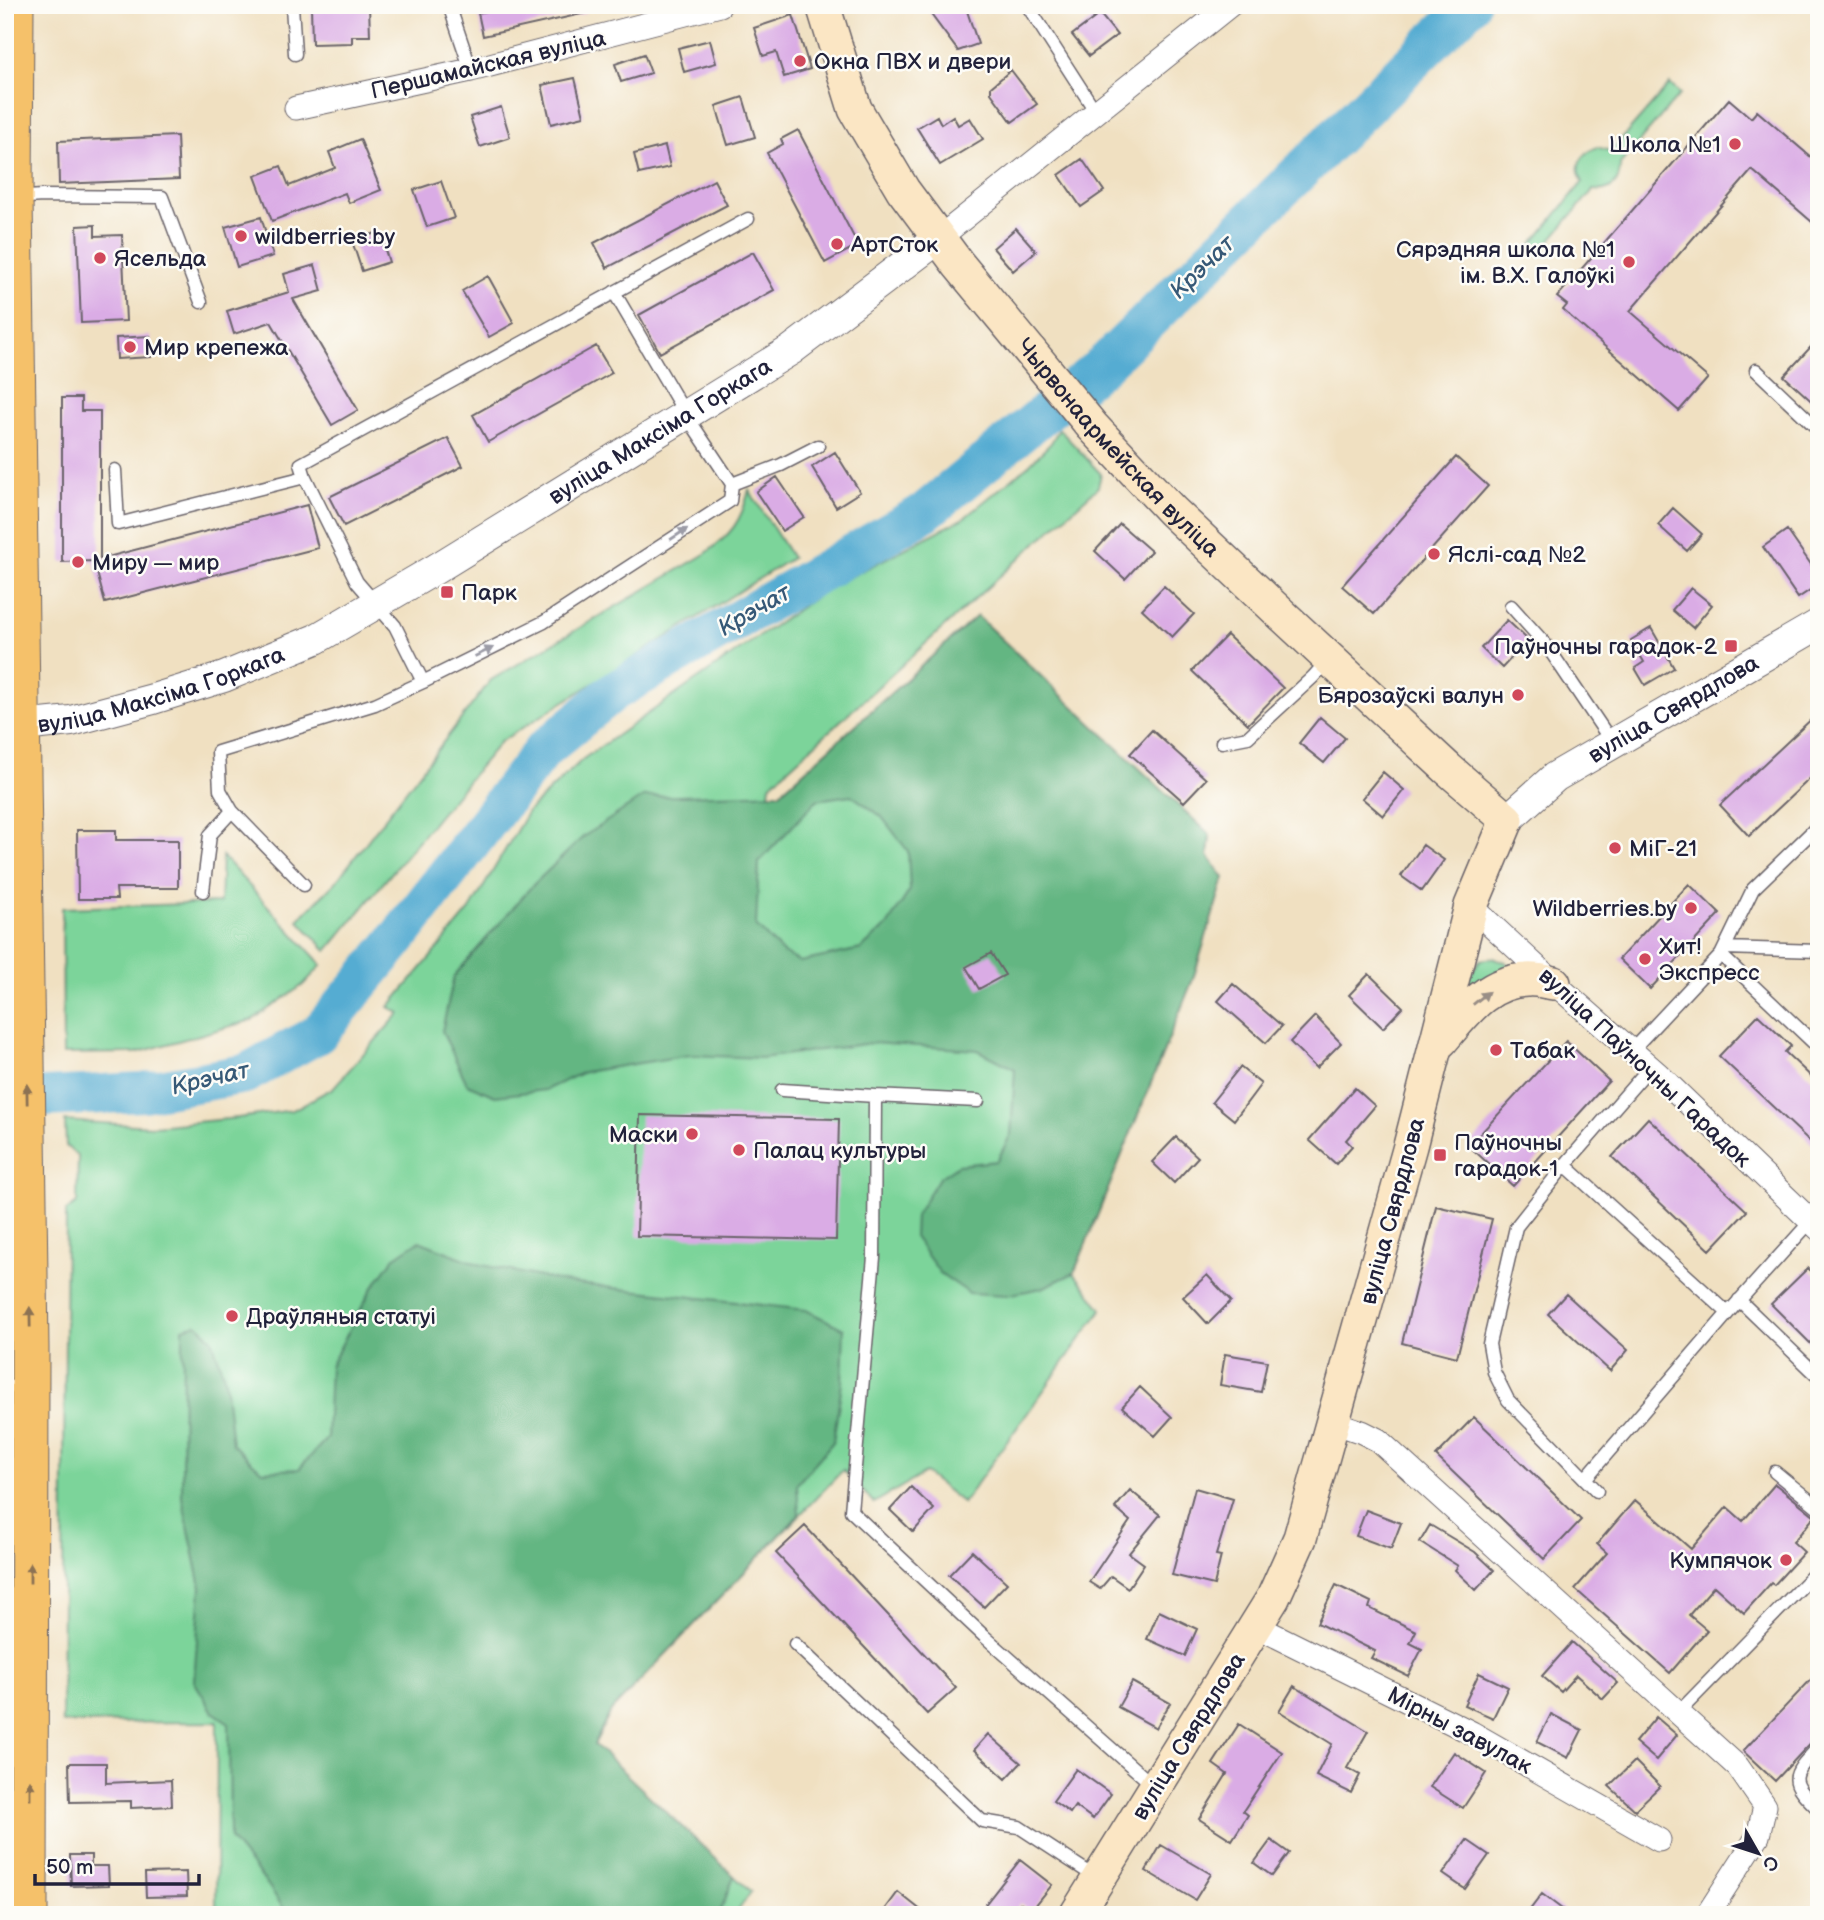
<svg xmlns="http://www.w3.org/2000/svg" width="1824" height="1920" viewBox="0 0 1824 1920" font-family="'Balsamiq Sans',sans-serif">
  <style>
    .green { fill: #7bd49a; stroke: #4e7b6a; stroke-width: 2 }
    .forest { fill: #64b682; stroke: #436c5e; stroke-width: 2; fill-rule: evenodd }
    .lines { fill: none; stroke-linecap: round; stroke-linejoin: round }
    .river { stroke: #55acd2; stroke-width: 40 }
    .building { fill: #daace5 }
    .service-casing { stroke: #6a646a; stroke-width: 15 }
    .minor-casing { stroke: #6a646a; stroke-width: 25 }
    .tertiary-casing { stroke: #6a646a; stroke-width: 32 }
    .secondary-casing { stroke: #6a646a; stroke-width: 36 }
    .primary-casing { stroke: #6a646a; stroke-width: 39 }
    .service { stroke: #fff; stroke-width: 12 }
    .minor { stroke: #fff; stroke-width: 23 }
    .tertiary { stroke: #fff; stroke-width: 30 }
    .secondary { stroke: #fbe6c4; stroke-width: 33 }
    .primary { stroke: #f5c16b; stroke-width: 37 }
    .oneway { fill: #9c9ca7 }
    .oneway2 { fill: #998e86 }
    .oneway3 { fill: #8c7253 }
    .poi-dot { fill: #d1495b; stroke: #fdfcf7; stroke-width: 2.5 }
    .labels { text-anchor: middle; stroke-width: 5; stroke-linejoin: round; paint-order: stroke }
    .poi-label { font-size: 23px; fill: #22223b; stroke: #fdfcf7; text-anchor: start }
    .street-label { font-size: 23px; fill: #22223b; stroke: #fdfcf7 }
    .water-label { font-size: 24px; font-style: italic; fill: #365977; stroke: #fdfcf7 }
  </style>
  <rect width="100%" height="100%" fill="#fdfcf7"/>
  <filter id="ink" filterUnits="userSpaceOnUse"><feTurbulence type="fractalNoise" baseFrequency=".0143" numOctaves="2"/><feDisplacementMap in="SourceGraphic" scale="14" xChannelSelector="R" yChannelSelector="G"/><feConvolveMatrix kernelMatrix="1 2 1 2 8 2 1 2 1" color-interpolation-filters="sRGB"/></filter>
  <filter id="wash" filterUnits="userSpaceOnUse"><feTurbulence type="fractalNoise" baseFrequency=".00686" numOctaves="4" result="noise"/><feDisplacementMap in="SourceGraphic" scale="28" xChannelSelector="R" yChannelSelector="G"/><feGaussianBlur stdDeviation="1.57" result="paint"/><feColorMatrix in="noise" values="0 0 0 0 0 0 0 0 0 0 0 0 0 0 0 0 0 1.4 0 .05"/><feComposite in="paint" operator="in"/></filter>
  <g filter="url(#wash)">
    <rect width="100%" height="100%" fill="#f0e0c1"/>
    <path class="green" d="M1670 84 1680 94 1620 164C1621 181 1612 193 1593 190L1538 255 1528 249 1583 182C1573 166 1581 155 1597 147L1611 151Z
      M1059 429 1101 474 1098 487 770 785 769 793H780L977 616 1210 835 1208 856 1224 878 1193 979 1074 1273 1102 1309 963 1503 925 1473 874 1503 843 1470 611 1711 594 1745 751 1892 735 1915H216L217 1722 62 1723 66 1211 77 1203 78 1156 66 1146 65 1121 154 1126 238 1118 293 1110 333 1088 400 1013 389 1007 470 910 528 811 583 759 827 589 964 518 1030 464 1051 443Z
      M749 490 792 558 500 742 327 951 298 920 335 883 491 680 705 554C731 534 741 523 749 490Z
      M222 856 322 965 303 985 252 1020 136 1053 63 1054 62 908 220 903Z
      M1494 958 1504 961 1512 968 1468 992 1462 986 1480 960Z"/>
    <path class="forest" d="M977 616 1210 835 1208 856 1224 878 1193 979 1074 1273 1042 1288 1007 1295 969 1293 940 1273 914 1237 915 1216 939 1178 958 1165 997 1161 1011 1134 1015 1069 978 1050 872 1043 762 1058 690 1055 584 1072 545 1090 495 1096 467 1084 442 1031 454 976 531 887 583 837 643 797 780 793ZM851 795 881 816 908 851 910 890 887 926 861 949 800 962 783 953 756 926 759 862 817 800Z
      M419 1241 478 1264 569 1283 806 1310 844 1329 842 1383 833 1442 797 1484 799 1515 611 1711 594 1744 734 1876 719 1915H288L268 1885 230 1839 229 1723 213 1712 194 1681 201 1587 182 1497 183 1328 197 1324 212 1339 225 1380 232 1444 262 1471 299 1469 327 1438 330 1366 371 1290 394 1258Z"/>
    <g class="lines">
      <path class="river" d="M5 1099 143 1092 245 1074 318 1034 394 943 543 750 613 692 925 512 1103 365 1470 5"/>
    </g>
    <g id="blocks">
      <path class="building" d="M311 5H369L370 36H352V43L312 44Z
        M514 5H585L586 13 483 36 478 13Z
        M924 5H965L978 44 958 51Z
        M1100 14 1117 35 1089 56 1072 35Z
        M793 15 810 69 784 77 776 52 763 56 754 28Z
        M710 40 716 63 684 72 678 48Z
        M644 54 651 73 621 82 615 64Z
        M1011 70 1037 104 1012 122 991 93V87Z
        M575 78 584 116 551 124 542 85Z
        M743 97 755 137 728 145 716 106Z
        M1729 99 1751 118 1757 111 1819 164V228L1752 170 1630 311 1708 378 1679 411 1563 310 1567 305 1557 297Z
        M501 107 510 137 480 147 470 117Z
        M937 116 941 124 953 116 958 125 970 118 983 139 940 165 917 128Z
        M798 130 858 245 825 263 767 153 783 144 781 139Z
        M177 136 179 179 59 184 58 141Z
        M360 139 381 190 349 203 345 193 272 221 255 176 281 166 289 186 335 168 329 152Z
        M665 146 670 167 639 174 634 154Z
        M1082 159 1104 191 1081 207 1059 175Z
        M714 180 727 205 607 268 594 243Z
        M441 181 454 218 427 227 414 190Z
        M261 217 273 256 237 267 225 227Z
        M95 225V236L122 235 126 321 81 323 77 226Z
        M1016 228 1036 251 1013 271 993 248Z
        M379 232 389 262 362 271 352 241Z
        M753 252 774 290 660 353 639 315Z
        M315 265 322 291 293 299 358 410 332 425 271 322 234 334 227 311 289 292 284 274Z
        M488 276 514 323 489 337 462 291Z
        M150 336 151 357 117 359 116 338Z
        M1819 338V408L1784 376Z
        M596 346 612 373 488 442 473 415Z
        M62 398H81V411H100V559L307 505 318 548 105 603 94 561 62 562Z
        M448 438 463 466 344 526 329 497Z
        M835 452 860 492 836 507 812 467Z
        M1456 457 1488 486 1374 614 1342 586Z
        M777 477 804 517 782 531 756 492Z
        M1673 508 1702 534 1687 551 1658 525Z
        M1120 524 1151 551 1125 579 1095 551Z
        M1787 530 1819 576V584L1798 598 1763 547Z
        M1164 586 1194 614 1172 637 1142 609Z
        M1691 588 1712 605 1693 628 1672 610Z
        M1507 620 1528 640 1502 668 1481 648Z
        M1651 628 1674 668 1645 685 1635 668 1644 662 1631 640Z
        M1227 635 1283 688 1248 724 1192 671Z
        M1819 712V770L1749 836 1720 805Z
        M1320 717 1345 738 1324 763 1299 743Z
        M1152 730 1206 779 1184 802 1130 754Z
        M1383 772 1404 790 1383 816 1362 798Z
        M77 830H116V840H178V888H116L117 899H78Z
        M1423 845 1444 860 1422 891 1401 876Z
        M1689 884 1720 914 1650 989 1619 959Z
        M991 953 1005 975 979 989 966 967Z
        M1369 974 1403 1007 1383 1028 1349 995Z
        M1233 984 1282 1026 1266 1043 1218 1001Z
        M1758 1015 1791 1046 1785 1052 1819 1084V1150L1719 1056Z
        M1315 1016 1341 1043 1316 1068 1290 1042Z
        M1566 1041 1609 1081 1513 1186 1469 1146Z
        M1240 1067 1261 1084 1234 1120 1212 1102Z
        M1355 1088 1375 1106 1346 1140 1352 1146 1336 1164 1309 1140Z
        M640 1115 839 1119 836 1240 637 1236Z
        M1648 1118 1747 1211 1710 1250 1612 1157Z
        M1176 1137 1198 1157 1174 1183 1152 1162Z
        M1436 1206 1492 1219 1457 1357 1402 1343Z
        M1808 1268 1819 1279V1352L1771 1304Z
        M1207 1275 1231 1301 1208 1324 1183 1297Z
        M1566 1294 1628 1350 1610 1371 1548 1314Z
        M1225 1354 1267 1361 1261 1392 1220 1385Z
        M1140 1387 1172 1417 1155 1436 1122 1407Z
        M1474 1417 1581 1520 1544 1559 1436 1456Z
        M1775 1484 1815 1516 1793 1542 1804 1552 1774 1585 1771 1583 1744 1613 1714 1586 1689 1615 1707 1630 1670 1673 1575 1589 1607 1553 1597 1544 1635 1500 1691 1549 1727 1507 1743 1521Z
        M911 1487 934 1509 913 1532 890 1510Z
        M1195 1488 1233 1499 1216 1555 1221 1556 1214 1585 1172 1575Z
        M1130 1490 1160 1515 1129 1553 1144 1564 1128 1588 1111 1576 1100 1589 1089 1582 1130 1521 1115 1508Z
        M1366 1510 1401 1523 1391 1549 1356 1536Z
        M1430 1525 1475 1552 1494 1570 1476 1590 1455 1570 1458 1566 1420 1542Z
        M805 1526 956 1688 927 1714 776 1553Z
        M972 1551 1007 1583 984 1607 949 1575Z
        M1336 1585 1371 1602 1369 1608 1416 1631 1410 1643 1422 1649 1408 1676 1371 1658 1375 1651 1317 1623Z
        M1159 1611 1197 1629 1185 1656 1147 1639Z
        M1572 1642 1618 1683 1603 1699 1576 1675 1561 1692 1542 1676Z
        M1819 1671V1734L1775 1781 1743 1751Z
        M1479 1673 1508 1687 1493 1718 1464 1705Z
        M1132 1682 1170 1703 1156 1728 1118 1707Z
        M1294 1686 1368 1731 1347 1768 1360 1775 1351 1793 1316 1776 1332 1744 1279 1711Z
        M1551 1714 1582 1730 1568 1758 1537 1742Z
        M1656 1717 1677 1735 1656 1760 1635 1742Z
        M1239 1724 1282 1752 1243 1811 1248 1815 1232 1840 1199 1819 1227 1774 1213 1764Z
        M988 1734 1021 1763 1006 1779 974 1750Z
        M1454 1752 1486 1773 1463 1808 1430 1787Z
        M1635 1761 1660 1786 1635 1810 1609 1786Z
        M69 1763H106V1783L171 1780 172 1806 131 1808V1801L70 1802Z
        M1076 1769 1111 1794 1093 1819 1075 1806 1070 1813 1053 1801Z
        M1271 1840 1289 1853 1272 1876 1254 1863Z
        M1467 1840 1489 1855 1465 1889 1443 1874Z
        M1161 1845 1211 1874 1195 1900 1146 1871Z
        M70 1855H91V1866H108L109 1885 71 1886Z
        M1020 1860 1052 1885 1031 1911 1020 1903 1010 1915H977Z
        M186 1872 187 1896 146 1897 145 1873Z
        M898 1892 927 1915H881Z
        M1542 1894 1570 1915H1526Z"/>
    </g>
  </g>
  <g filter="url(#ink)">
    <use href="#blocks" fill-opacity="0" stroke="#6a646a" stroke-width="2"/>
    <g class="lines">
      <g class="service-casing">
        <path id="service" d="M292 5 295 54
          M449 5 471 70
          M1027 5 1096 112
          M15 198 42 196 162 197 201 302
          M1756 370 1819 430
          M115 470 118 524 305 477 301 464 748 219
          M732 484 781 465 818 446
          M1511 606 1547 646 1613 744
          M423 682 544 622 730 501 732 484 686 415 614 292
          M1222 742 1248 737 1313 677 1329 659
          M304 885 232 811 220 790 218 752 375 704 423 682 395 626 357 582 305 477
          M203 891 210 835 232 811
          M1725 948 1819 951
          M1721 955 1753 889 1819 825
          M1631 1051 1721 955 1819 1048
          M782 1090 875 1096 874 1257 851 1511 984 1636 1155 1787
          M875 1096 978 1101
          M1565 1165 1728 1313
          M1739 1300 1819 1377
          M5 1387 26 1386
          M1775 1472 1819 1508
          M1585 1479 1728 1313 1811 1221
          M1597 1491 1508 1400 1494 1372 1489 1344 1516 1227 1565 1165 1650 1067
          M795 1644 982 1821 1019 1827 1097 1878
          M1678 1713 1819 1569
          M1819 1747C1789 1778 1789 1780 1819 1810
          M5 1859 27 1858"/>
      </g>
      <g class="minor-casing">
        <path id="minor" d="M296 108 471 70 720 5
          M939 238 1230 5
          M1471 906 1554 983 1659 1075 1819 1229
          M1333 1422 1362 1432 1378 1440 1738 1767 1765 1806 1758 1836 1707 1915
          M1256 1626 1472 1733 1659 1840"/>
      </g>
      <g class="tertiary-casing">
        <g id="tertiary">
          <path id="s1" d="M22 726 71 721 153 699 224 677 316 639 434 570 791 350 939 238"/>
          <path id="s2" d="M1507 820 1555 777 1819 624"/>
        </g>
      </g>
      <g class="secondary-casing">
        <g id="secondary">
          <path id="s3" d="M823 5 855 109 903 190 958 264 1092 426 1172 511 1279 612 1448 769 1507 820 1471 906 1410 1146 1300 1538 1273 1598 1076 1915"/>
          <path d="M1441 1041C1465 1013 1487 981 1527 980 1536 979 1545 982 1554 983"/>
        </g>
      </g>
      <g class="primary-casing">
        <path id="primary" d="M15 5 14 198 30 1348 29 1915"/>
      </g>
      <use href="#service" class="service"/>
      <use href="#minor" class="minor"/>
      <use href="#tertiary" class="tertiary"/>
      <use href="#secondary" class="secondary"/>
      <use href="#primary" class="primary"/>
    </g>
    <defs><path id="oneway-solid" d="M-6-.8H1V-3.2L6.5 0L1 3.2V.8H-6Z" transform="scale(1.75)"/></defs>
    <g class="oneway">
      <use href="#oneway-solid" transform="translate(679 534) rotate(-33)"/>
      <use href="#oneway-solid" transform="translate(484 652) rotate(-26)"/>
    </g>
    <use class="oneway2" href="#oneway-solid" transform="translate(1481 998) rotate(-39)"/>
    <g class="oneway3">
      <use href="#oneway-solid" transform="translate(27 1094) rotate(-91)"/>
      <use href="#oneway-solid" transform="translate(30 1317) rotate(-91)"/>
      <use href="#oneway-solid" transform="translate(30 1573) rotate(-90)"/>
      <use href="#oneway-solid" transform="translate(30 1790) rotate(-90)"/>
    </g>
  </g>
  <g class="poi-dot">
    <circle cx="800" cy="61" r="7"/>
    <circle cx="1735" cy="144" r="7"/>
    <circle cx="241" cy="236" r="7"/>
    <circle cx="837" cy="244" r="7"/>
    <circle cx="100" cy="258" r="7"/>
    <circle cx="1629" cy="262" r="7"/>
    <circle cx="130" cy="347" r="7"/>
    <circle cx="1434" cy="554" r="7"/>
    <circle cx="78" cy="562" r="7"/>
    <rect x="440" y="585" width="14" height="14" rx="3.5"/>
    <rect x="1724" y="639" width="14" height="14" rx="3.5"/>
    <circle cx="1518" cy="695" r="7"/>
    <circle cx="1615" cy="848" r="7"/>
    <circle cx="1691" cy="908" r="7"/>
    <circle cx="1645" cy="959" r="7"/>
    <circle cx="1496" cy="1050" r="7"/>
    <circle cx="692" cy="1134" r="7"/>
    <circle cx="739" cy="1150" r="7"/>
    <rect x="1433" y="1148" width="14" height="14" rx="3.5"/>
    <circle cx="232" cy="1316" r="7"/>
    <circle cx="1786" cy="1560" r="7"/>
  </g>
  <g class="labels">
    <g class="poi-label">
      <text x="814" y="69">Окна ПВХ и двери</text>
      <text x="1721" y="152" text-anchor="end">Школа №1</text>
      <text x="255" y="244">wildberries.by</text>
      <text x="851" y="252">АртСток</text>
      <text x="1615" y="257" text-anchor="end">Сярэдняя школа №1<tspan x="1615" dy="26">ім. В.Х. Галоўкі</tspan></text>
      <text x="114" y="266">Ясельда</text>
      <text x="144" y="355">Мир крепежа</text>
      <text x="1448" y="562">Яслі-сад №2</text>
      <text x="92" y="570">Миру — мир</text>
      <text x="461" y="600">Парк</text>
      <text x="1717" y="654" text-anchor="end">Паўночны гарадок-2</text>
      <text x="1504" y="703" text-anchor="end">Бярозаўскі валун</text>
      <text x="1629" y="856">МіГ-21</text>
      <text x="1677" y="916" text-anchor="end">Wildberries.by</text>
      <text x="1659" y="954">Хит!<tspan x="1659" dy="26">Экспресс</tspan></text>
      <text x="1510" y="1058">Табак</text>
      <text x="678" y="1142" text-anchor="end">Маски</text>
      <text x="1454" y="1150">Паўночны<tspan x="1454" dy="26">гарадок-1</tspan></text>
      <text x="753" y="1158">Палац культуры</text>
      <text x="246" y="1324">Драўляныя статуі</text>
      <text x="1772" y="1568" text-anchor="end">Кумпячок</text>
    </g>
    <g class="street-label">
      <text transform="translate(488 64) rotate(-13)" y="8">Першамайская вуліца</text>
      <text dy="8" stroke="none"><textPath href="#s1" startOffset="710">вуліца Максіма Горкага</textPath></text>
      <text dy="8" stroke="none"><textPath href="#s3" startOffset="539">Чырвонаармейская вуліца</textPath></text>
      <text dy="8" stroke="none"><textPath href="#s1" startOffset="144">вуліца Максіма Горкага</textPath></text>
      <text dy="8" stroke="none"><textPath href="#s2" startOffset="201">вуліца Свярдлова</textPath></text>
      <text transform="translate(1645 1067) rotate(43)" y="8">вуліца Паўночны Гарадок</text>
      <text transform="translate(1392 1211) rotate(-75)" y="8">вуліца Свярдлова</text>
      <text transform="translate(1460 1730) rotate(28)" y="8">Мірны завулак</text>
      <text transform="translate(1188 1736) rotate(-58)" y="8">вуліца Свярдлова</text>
    </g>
    <g class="water-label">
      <text transform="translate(1202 267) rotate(-44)" y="8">Крэчат</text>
      <text transform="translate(754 610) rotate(-30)" y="8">Крэчат</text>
      <text transform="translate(210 1078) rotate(-13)" y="8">Крэчат</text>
    </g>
  </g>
  <rect width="1824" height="1920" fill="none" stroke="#fdfcf7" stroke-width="28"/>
  <g transform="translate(1758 1853) rotate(129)" stroke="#fdfcf7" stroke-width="5" paint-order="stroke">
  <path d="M0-5L12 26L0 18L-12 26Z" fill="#22223b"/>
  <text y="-10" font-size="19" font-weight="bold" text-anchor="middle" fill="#22223b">С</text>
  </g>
  <path d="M35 1874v10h164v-10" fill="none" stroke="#22223b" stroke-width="3.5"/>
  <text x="46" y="1874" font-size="21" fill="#22223b" stroke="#fdfcf7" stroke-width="5" paint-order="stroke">50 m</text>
</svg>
